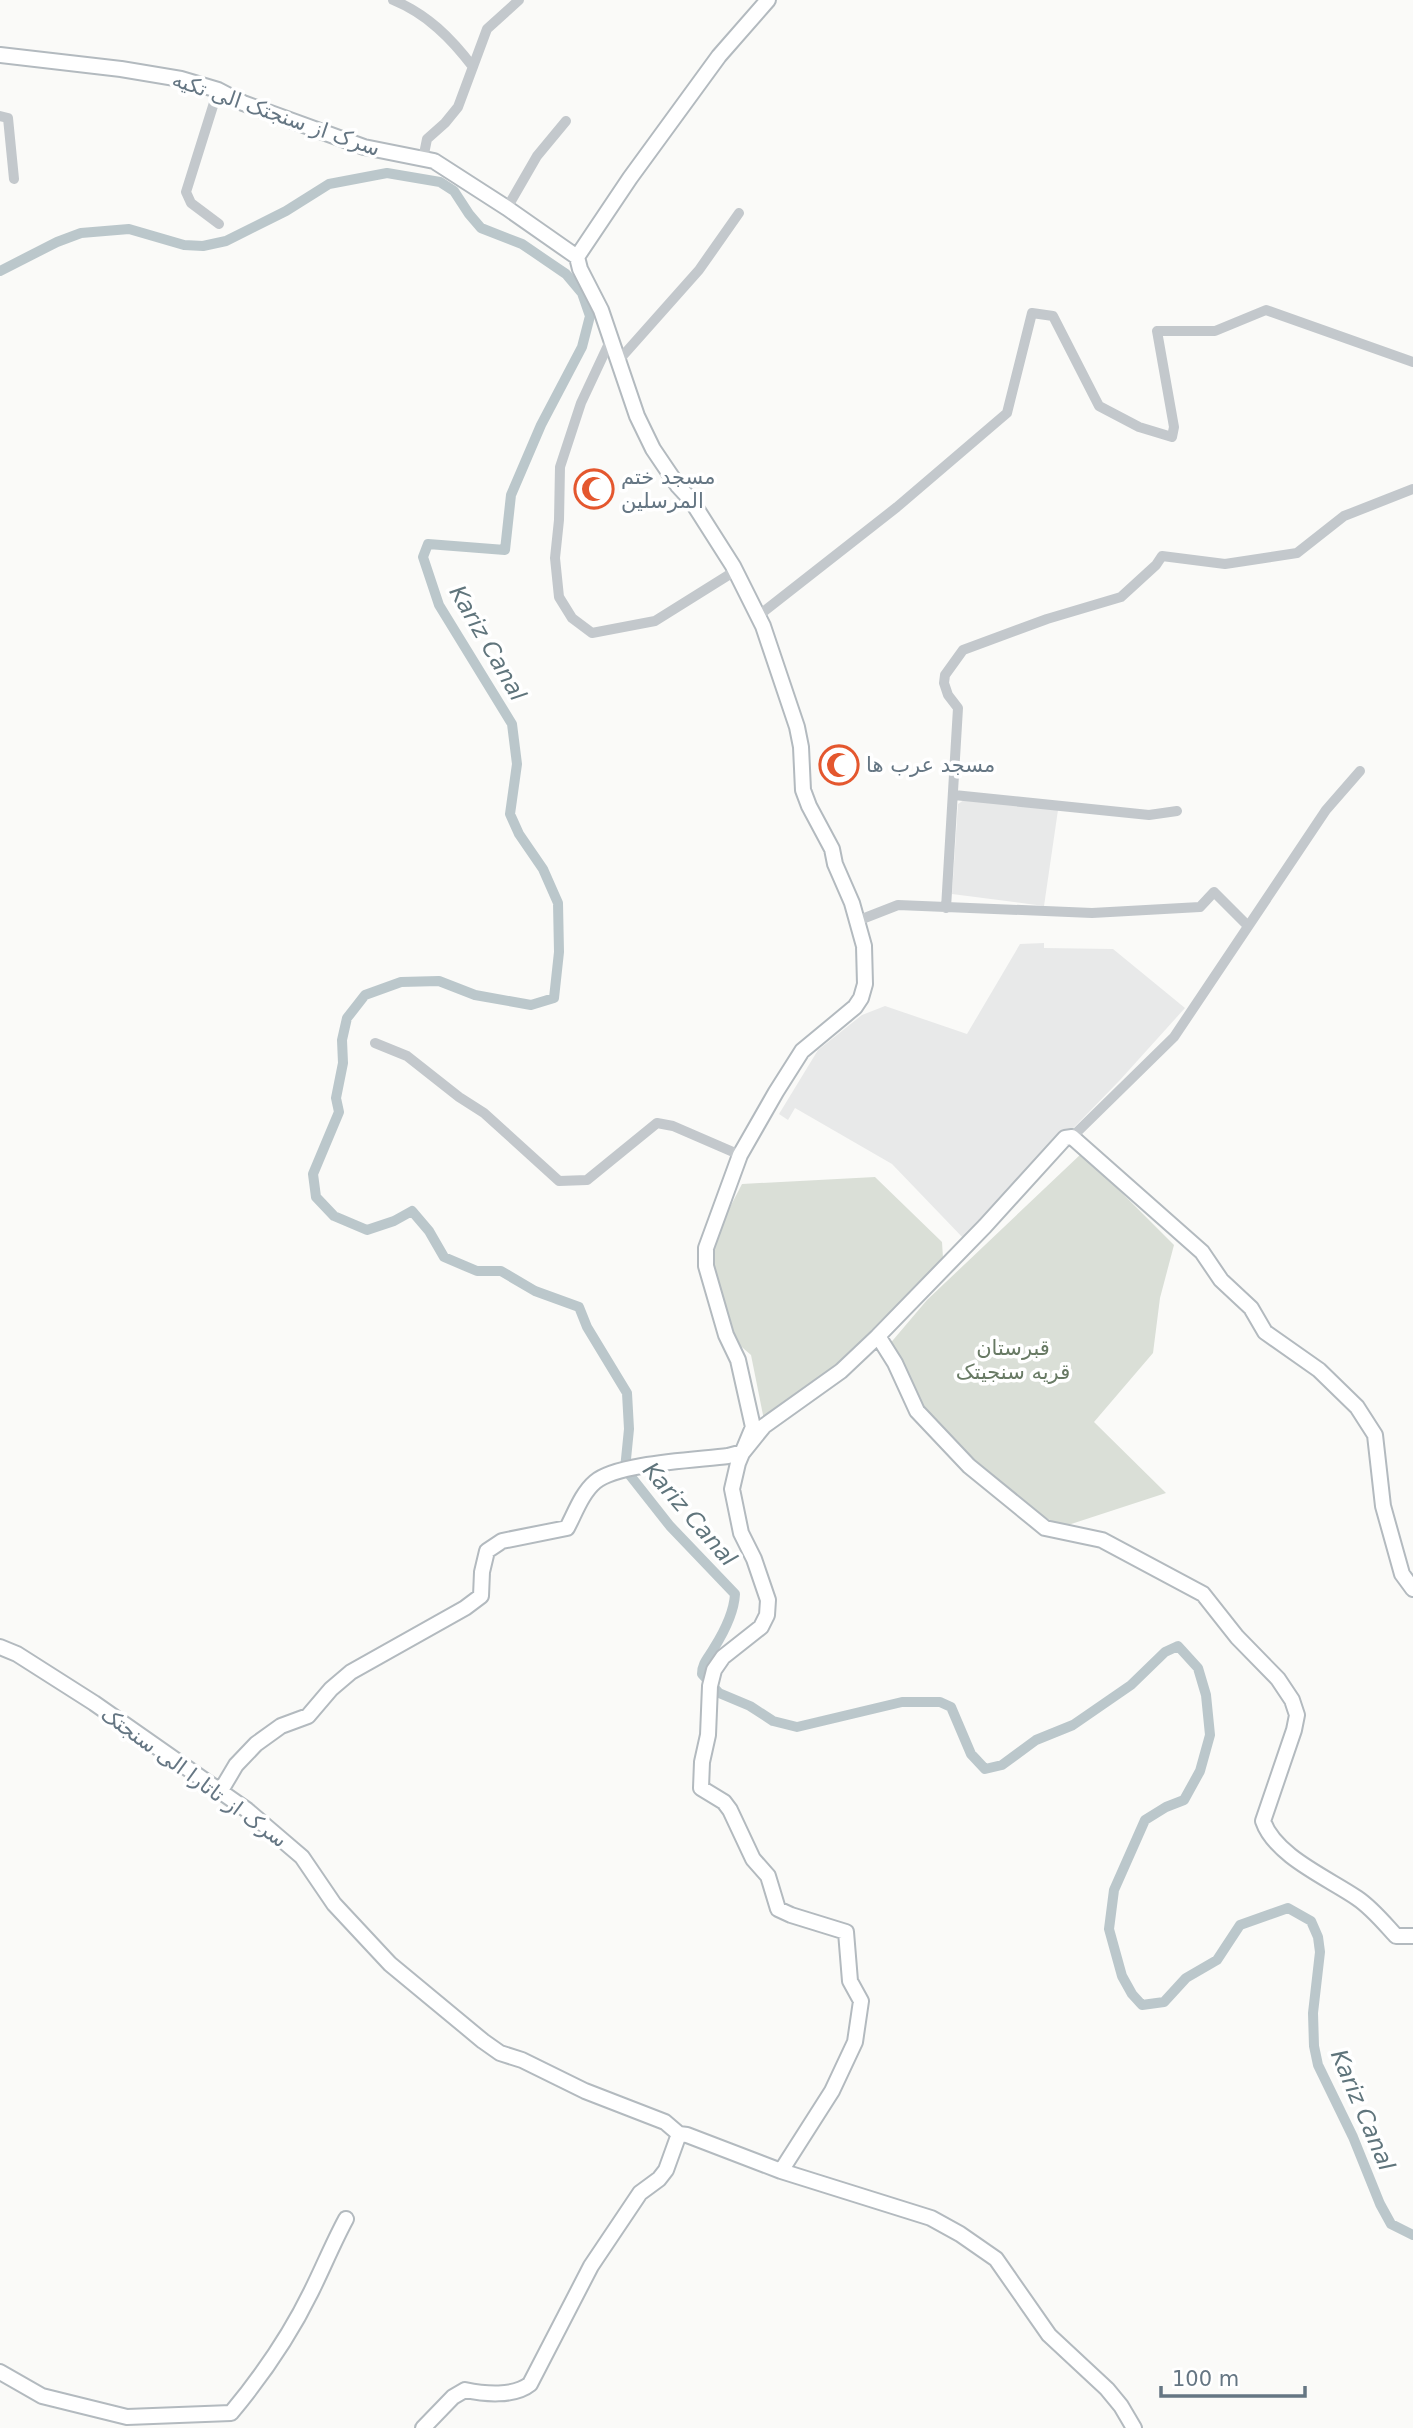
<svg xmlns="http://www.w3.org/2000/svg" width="1413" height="2428" viewBox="0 0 1413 2428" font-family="'DejaVu Sans','Noto Sans Arabic',sans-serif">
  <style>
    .built { fill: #e8e9e9 }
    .green { fill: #dadfd7 }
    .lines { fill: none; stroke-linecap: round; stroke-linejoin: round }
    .canal { stroke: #bbc7cb; stroke-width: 10 }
    .secondary-casing { stroke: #b3babf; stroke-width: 18 }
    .street { stroke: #c3c8cc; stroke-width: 10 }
    .secondary { stroke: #fff; stroke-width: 14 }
    .labels { text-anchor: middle; stroke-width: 7; stroke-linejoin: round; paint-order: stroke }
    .street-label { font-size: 21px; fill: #657683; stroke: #fff }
    .poi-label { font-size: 21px; fill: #657683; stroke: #fff; text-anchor: start }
    .park-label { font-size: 21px; fill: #687a64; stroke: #fff }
    .water-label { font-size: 23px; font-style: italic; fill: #60757c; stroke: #fff }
  </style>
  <rect width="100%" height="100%" fill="#fafaf8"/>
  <path class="built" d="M964 800 1058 810 1044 906 952 894 958 804Z
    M1044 943V948L1113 949 1185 1008 1120 1080 965 1240 892 1164 795 1108 788 1120 779 1114 818 1050 862 1015 885 1006 967 1034 1020 944Z"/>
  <path class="green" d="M1082 1153 1174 1245 1160 1298 1153 1353 1094 1422 1166 1493 1062 1527 1024 1505 927 1420 888 1346 927 1300Z
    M875 1177 942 1242 943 1258 856 1366 765 1425 751 1355 736 1342 713 1274V1240L742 1184Z"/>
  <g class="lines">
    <path class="canal" d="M0 271 57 242 81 233 129 229 184 245 203 246 226 241 286 211 329 184 387 173 440 182 454 191 469 214 481 228 522 244 566 274 582 293 590 316 582 347 541 425 511 495 505 550 428 544 423 557 439 605 512 724 517 764 510 814 519 834 543 869 558 903 559 952 554 998 531 1005 475 995 439 981 401 982 365 995 347 1018 342 1040 343 1063 336 1098 339 1112 313 1174 316 1197 334 1216 367 1230 394 1221 412 1211 429 1231 444 1257 477 1271H501L535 1291 579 1307 587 1327 627 1393 629 1429 625 1469 670 1526 735 1594C734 1613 724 1632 714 1648 709 1657 702 1663 702 1674L719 1693 750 1706 773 1721 797 1727 902 1702H940L951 1707 971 1754 985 1769 1002 1765 1036 1740 1073 1725 1131 1685 1165 1652 1178 1646 1198 1668 1206 1695 1210 1735 1200 1771 1184 1800 1166 1807 1145 1820 1114 1890 1109 1929 1122 1976 1132 1994 1142 2005 1164 2002 1186 1978 1217 1960 1240 1925 1288 1908 1311 1921 1318 1937 1320 1952 1313 2013 1314 2046 1318 2065 1353 2137 1380 2204 1391 2224 1413 2235"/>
    <g class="secondary-casing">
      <path id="secondary" d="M0 55 121 69 181 79 218 90 243 103 364 147 434 161 507 208 577 257 580 269 601 310 637 416 653 449 678 486 691 500 733 566 763 626 797 727 801 747 803 790 809 806 832 849 835 864 852 903 864 946 865 984 861 998 855 1007 802 1051 776 1092 740 1155 706 1248V1266L726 1335 738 1360 753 1427 738 1463 732 1489 741 1533 754 1559 768 1600 767 1615 761 1627 723 1657 714 1670 710 1686 708 1735 702 1762 701 1788 724 1802 730 1810 753 1859 768 1876 778 1909 791 1915 846 1932 850 1981 861 2001 855 2042 832 2091 781 2171
        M577 257 630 178 719 56 768 0
        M878 1336 895 1363 917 1411 969 1466 1045 1528 1102 1540 1203 1594 1237 1637 1278 1679 1292 1700 1297 1715 1294 1730 1263 1821C1275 1856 1328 1878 1357 1898 1372 1908 1384 1923 1396 1936H1413
        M0 1647 17 1654 94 1703 247 1810 302 1857 334 1904 390 1964 483 2041 500 2053 522 2060 585 2091 665 2122 679 2134
        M220 1792 236 1765 256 1744 281 1726 308 1716 331 1689 351 1672 465 1608 481 1596 482 1572 487 1551 502 1541 567 1528C575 1513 582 1493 595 1482 617 1463 697 1460 728 1456L743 1452 764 1426 841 1371 878 1336 985 1226 1065 1138 1072 1137 1202 1252 1221 1280 1251 1308 1265 1332 1319 1370 1357 1407 1375 1435 1383 1506 1402 1574 1413 1589
        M0 2372 42 2396 127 2417 231 2413C261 2377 290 2335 311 2292 323 2268 333 2243 346 2219
        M423 2428 453 2397 465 2390C484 2394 514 2397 530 2384L591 2266 640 2193 659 2179 666 2170 679 2134 687 2135 781 2171 931 2218 960 2234 996 2259 1049 2335 1107 2389 1121 2406 1134 2428"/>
    </g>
    <path class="street" d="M393 0C427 14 451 38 473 67
      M218 90 186 192 191 203 219 224
      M0 116 8 118 14 179
      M423 159 427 139 445 123 458 107 487 29 519 0
      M507 208 537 156 566 121
      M611 339 581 403 560 467 559 520 555 558 559 597 572 618 592 633 655 621 735 571
      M619 360 699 270 739 213
      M758 616 897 507 1007 413 1032 313 1053 316 1099 406 1139 427 1172 437 1174 427 1157 331H1215L1266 310 1413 362
      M954 795 1149 815 1177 811
      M946 908 958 708 948 695 944 683 945 675 963 650 1047 619 1121 597 1156 565 1162 556 1225 564 1297 553 1344 516 1413 489
      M857 921 898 905 1092 913 1200 907 1214 892 1248 926
      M375 1043 407 1056 459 1097 484 1113 559 1181 587 1180 657 1123 673 1126 740 1155
      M1072 1137 1174 1037 1326 810 1360 771"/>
    <use href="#secondary" class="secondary"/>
  </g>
  <defs>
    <g id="mosque-ring" transform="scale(2.0125)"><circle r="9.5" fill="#fff" stroke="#e4572e" stroke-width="1.5"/><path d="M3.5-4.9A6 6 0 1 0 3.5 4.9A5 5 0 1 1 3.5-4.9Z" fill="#e4572e"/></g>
  </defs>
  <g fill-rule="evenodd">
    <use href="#mosque-ring" x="594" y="489"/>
    <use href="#mosque-ring" x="839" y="765"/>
  </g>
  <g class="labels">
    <g class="street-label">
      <text transform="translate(276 114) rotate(19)" y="7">سرک از سنجتک الی تکیه</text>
      <text transform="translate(194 1777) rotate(36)" y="7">سرک از تاتارا الی سنجتک</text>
    </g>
    <g class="poi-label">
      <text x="621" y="484">مسجد ختم<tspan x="621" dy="24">المرسلین</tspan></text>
      <text x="866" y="772">مسجد عرب ها</text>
    </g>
    <g class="park-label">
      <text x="1013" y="1355">قبرستان<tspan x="1013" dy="24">قریه سنجیتک</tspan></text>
    </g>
    <g class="water-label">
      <text transform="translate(488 643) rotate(60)" y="8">Kariz Canal</text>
      <text transform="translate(690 1514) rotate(49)" y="8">Kariz Canal</text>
      <text transform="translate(1363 2110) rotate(67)" y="8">Kariz Canal</text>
    </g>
  </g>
  <path d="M1161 2386v10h144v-10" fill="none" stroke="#657683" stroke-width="3.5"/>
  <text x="1172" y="2386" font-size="21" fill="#657683" stroke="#ffffff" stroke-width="5" paint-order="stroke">100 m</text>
</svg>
